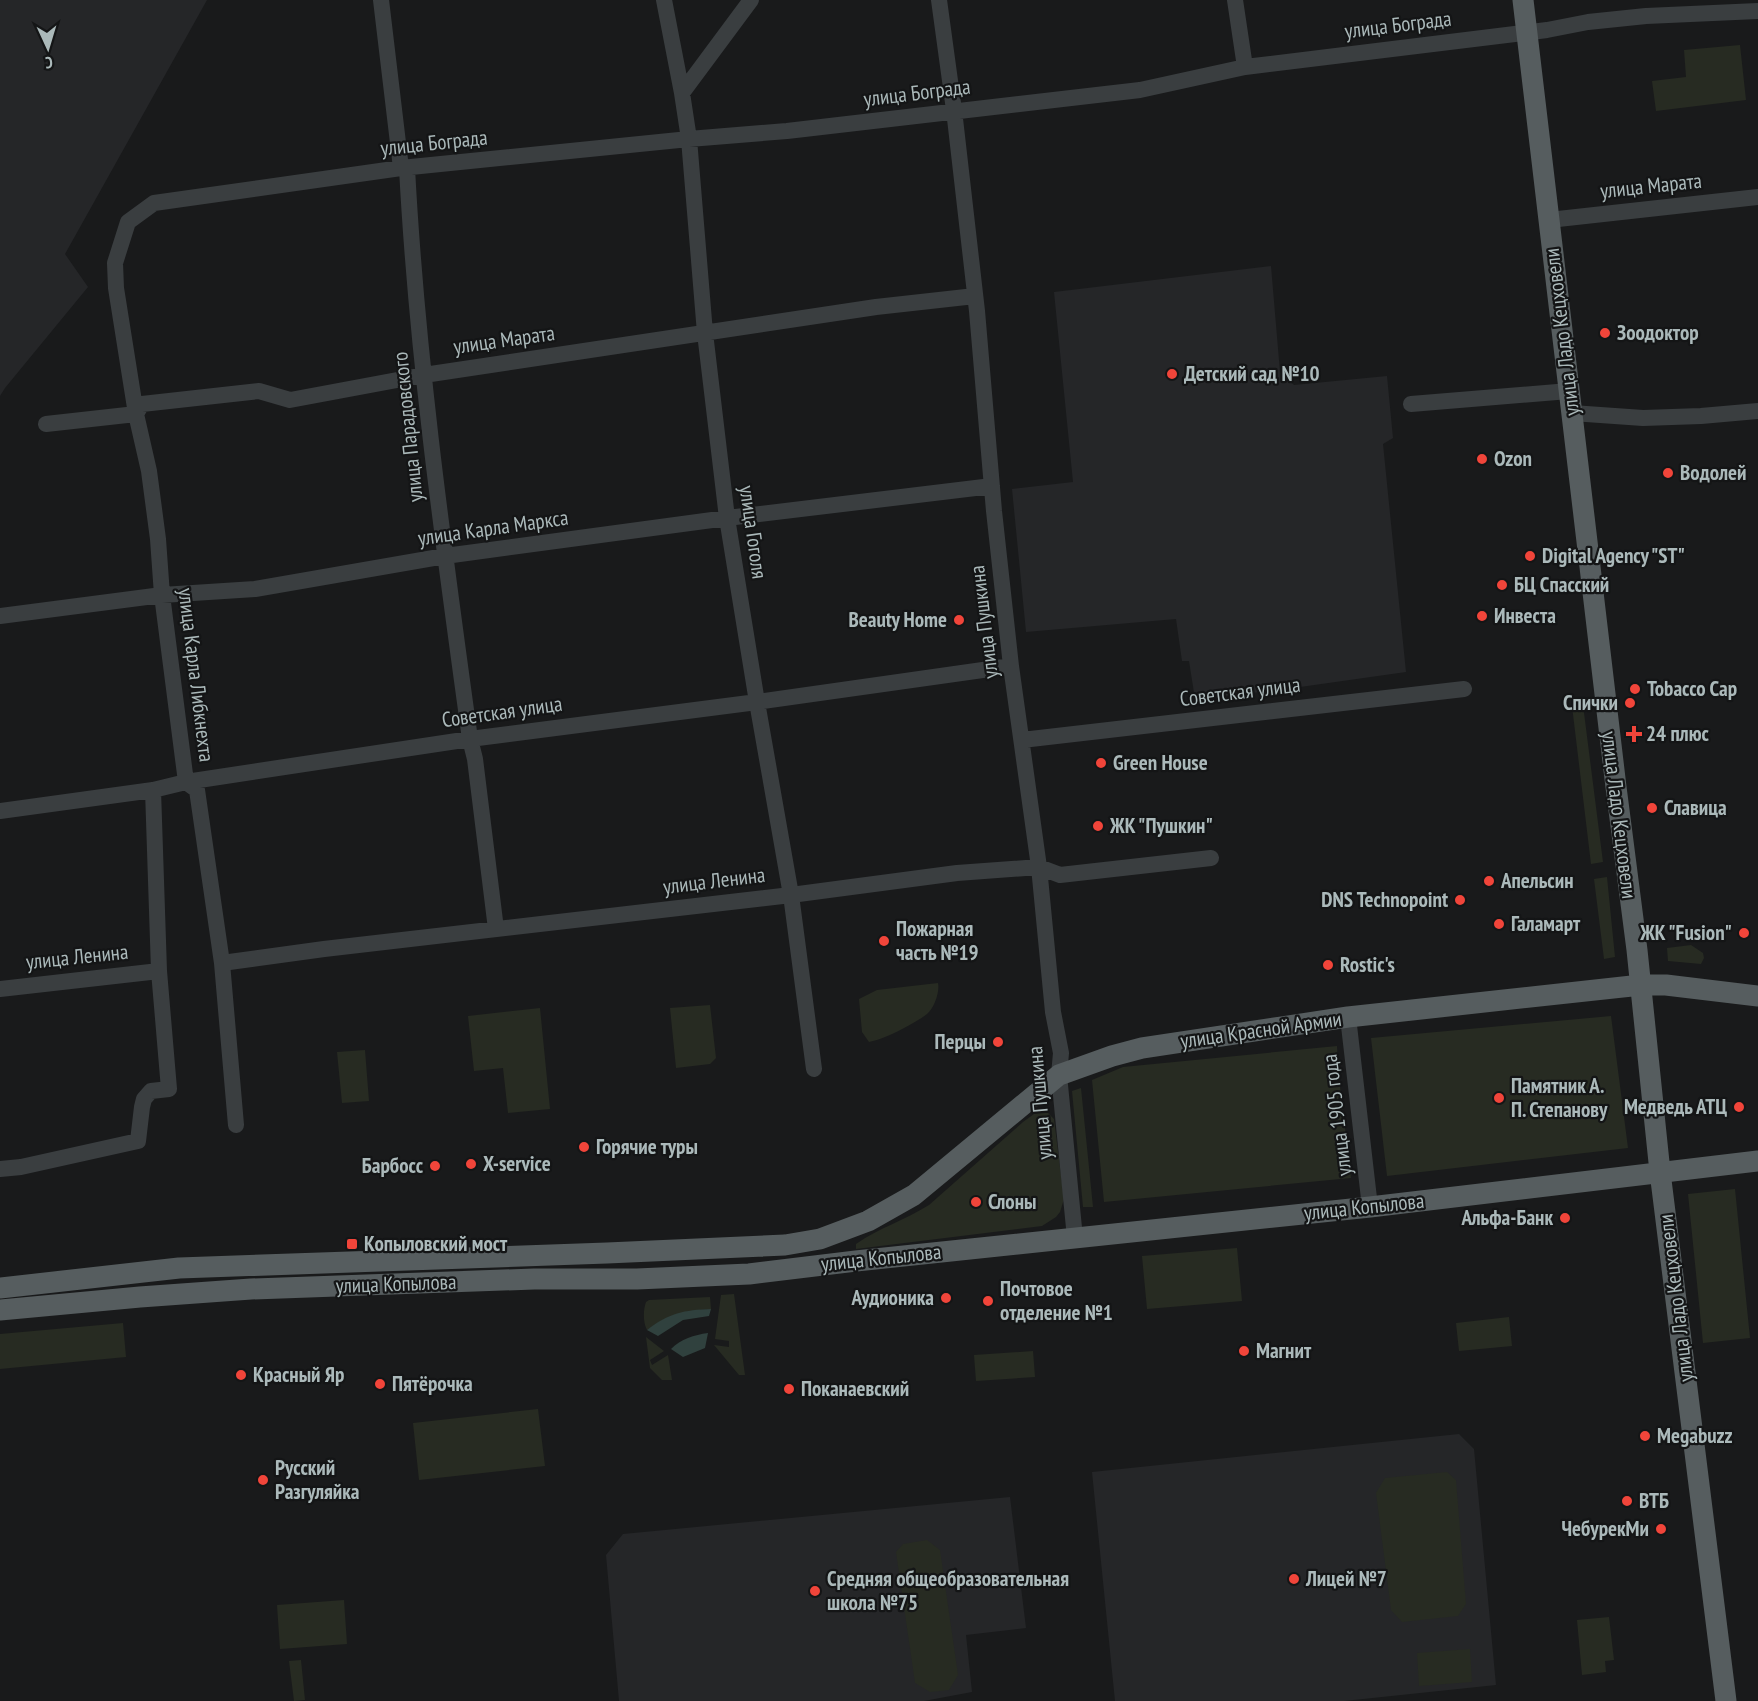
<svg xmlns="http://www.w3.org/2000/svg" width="1758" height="1701" viewBox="0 0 1758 1701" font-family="'PT Sans Narrow',sans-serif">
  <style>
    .built { fill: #252628 }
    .green { fill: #272b22 }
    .water { fill: #30413e }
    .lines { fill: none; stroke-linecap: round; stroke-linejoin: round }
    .minor { stroke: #3a3e40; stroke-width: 16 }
    .major { stroke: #565d5f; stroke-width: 21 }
    .poi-dot { fill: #f1453a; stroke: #141516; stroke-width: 2 }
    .labels { text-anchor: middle; stroke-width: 4.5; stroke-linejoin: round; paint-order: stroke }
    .street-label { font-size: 21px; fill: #abb9ba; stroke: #141516 }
    .poi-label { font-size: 21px; font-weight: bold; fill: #abb9ba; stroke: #141516; text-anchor: start }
  </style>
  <rect width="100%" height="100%" fill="#191a1b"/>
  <path class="built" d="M0 0H207L65 254 88 287 5 388 0 396Z
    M1271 266 1280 372 1294 385 1387 376 1393 438 1383 444 1406 672 1279 690 1195 699 1189 661H1182L1176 619 1026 632 1012 489 1073 482 1054 292Z
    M1459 1434 1474 1449 1496 1685 1344 1701H1115L1092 1472Z
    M1010 1497 1026 1628 966 1635 972 1692 924 1701H619L606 1555 623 1534Z"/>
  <path class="green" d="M1740 45 1746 100 1656 111 1652 81 1686 77 1684 50Z
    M1582 697 1603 862 1591 864 1572 706Z
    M1607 877 1615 957 1604 959 1594 879Z
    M1691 945 1703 953 1704 958 1701 964 1668 961 1667 948Z
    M938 983C940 992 934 1008 927 1014 914 1024 885 1039 869 1042L862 1032 859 999 877 990Z
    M710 1005 716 1058 710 1064 676 1068 670 1008Z
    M540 1008 550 1109 508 1113 503 1068 474 1071 468 1016Z
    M1611 1016 1628 1148 1387 1176 1371 1038Z
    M1337 1046 1338 1070 1351 1178 1104 1202 1092 1080 1123 1067Z
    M365 1050 369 1101 342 1103 337 1052Z
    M1081 1088 1093 1207H1083L1072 1091Z
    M1043 1112 1048 1113 1054 1119 1064 1199 1060 1212 1056 1217 1042 1226 856 1249V1244C879 1228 905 1220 929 1205L1023 1122 1034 1114Z
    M1735 1189 1750 1338 1703 1343 1688 1194Z
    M1237 1248 1242 1301 1147 1309 1142 1256Z
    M734 1294 745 1375H739L714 1345 729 1347V1341L715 1339 721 1295Z
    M710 1297 711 1309C684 1311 670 1314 647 1330 643 1323 643 1310 646 1302L649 1300Z
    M1509 1317 1512 1346 1459 1351 1456 1323Z
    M123 1323 126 1357 0 1369V1334Z
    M646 1337 664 1351 650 1360 652 1365 668 1355 672 1380H662L650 1368Z
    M1033 1351 1035 1377 976 1381 974 1355Z
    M538 1409 545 1466 419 1480 413 1423Z
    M1447 1472 1456 1480 1466 1604 1458 1616 1402 1622 1391 1610 1376 1493 1385 1478Z
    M927 1540 940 1550 958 1675 949 1690 930 1692 915 1683 896 1552 903 1544Z
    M344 1600 347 1644 280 1649 277 1605Z
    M1609 1617 1614 1660 1605 1661 1606 1672 1582 1675 1577 1620Z
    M1470 1649 1472 1682 1419 1686 1417 1653Z
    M301 1660 305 1700 294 1701 289 1661Z"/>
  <path class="water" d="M711 1309 709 1316 683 1320 658 1336 647 1330C669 1313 684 1310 711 1309Z
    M708 1333 705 1348 683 1357 671 1349C681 1339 694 1335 708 1333Z"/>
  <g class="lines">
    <path class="minor" d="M381 0 401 168
      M664 0 682 93 689 139 705 333 727 518 757 702 791 895 814 1069
      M939 0 954 110 977 311 994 511 1011 666 1039 867 1053 1012 1061 1053 1059 1075 1075 1238
      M1235 0 1245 67
      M682 93 751 0
      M407 168C417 359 444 549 470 739L475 759 496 929
      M1549 220 1758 197
      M1411 404 1569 391
      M1572 413 1643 418 1701 416 1758 411
      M46 424 136 414 142 404 259 391 290 400 424 375 876 307 975 296
      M0 616 162 595 255 589 445 556 727 518 992 486
      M1022 740 1464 689
      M0 811 153 790 186 782 470 739 757 702 1011 666
      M222 963 324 949 791 895 957 873 1039 867 1060 875 1211 858
      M0 989 159 971
      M1348 1017 1370 1207
      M236 1125 222 963 197 790 186 782 162 595 158 539 149 471 136 414 116 288 115 263 128 222 154 203 401 168 689 139 787 131 1140 90 1245 67 1547 30 1588 22 1646 16 1758 11
      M0 1169 21 1167 138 1141 142 1107 144 1099 151 1091 169 1089 159 971 153 790"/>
    <path class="major" d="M1523 0 1616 787 1637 950 1660 1172 1726 1701
      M0 1288 179 1268 607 1253 785 1245 820 1239 868 1221 914 1195 1059 1075 1112 1056 1142 1048 1348 1017 1641 985H1666L1758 996
      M0 1310 140 1297 251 1289 534 1279H637L749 1274 856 1261 1370 1207 1758 1161"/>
  </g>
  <g class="poi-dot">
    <circle cx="1605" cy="333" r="6"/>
    <circle cx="1172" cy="374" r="6"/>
    <circle cx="1482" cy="459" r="6"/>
    <circle cx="1668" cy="473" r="6"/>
    <circle cx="1530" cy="556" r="6"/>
    <circle cx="1502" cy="585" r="6"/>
    <circle cx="1482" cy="616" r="6"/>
    <circle cx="959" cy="620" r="6"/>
    <circle cx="1635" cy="689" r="6"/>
    <circle cx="1630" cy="703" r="6"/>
    <path d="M1631 725h6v6h6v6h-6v6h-6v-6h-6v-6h6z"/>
    <circle cx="1101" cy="763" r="6"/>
    <circle cx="1652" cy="808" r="6"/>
    <circle cx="1098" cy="826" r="6"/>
    <circle cx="1489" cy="881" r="6"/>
    <circle cx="1460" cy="900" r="6"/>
    <circle cx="1499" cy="924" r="6"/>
    <circle cx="1744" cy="933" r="6"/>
    <circle cx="884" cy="941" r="6"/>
    <circle cx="1328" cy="965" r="6"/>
    <circle cx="998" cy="1042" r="6"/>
    <circle cx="1499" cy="1098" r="6"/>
    <circle cx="1739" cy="1107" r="6"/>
    <circle cx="584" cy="1147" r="6"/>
    <circle cx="471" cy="1164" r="6"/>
    <circle cx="435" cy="1166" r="6"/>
    <circle cx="976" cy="1202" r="6"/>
    <circle cx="1565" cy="1218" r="6"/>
    <rect x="346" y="1238" width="12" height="12" rx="3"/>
    <circle cx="946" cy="1298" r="6"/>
    <circle cx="988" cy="1301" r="6"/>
    <circle cx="1244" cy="1351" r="6"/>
    <circle cx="241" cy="1375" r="6"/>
    <circle cx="380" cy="1384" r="6"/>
    <circle cx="789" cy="1389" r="6"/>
    <circle cx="1645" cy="1436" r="6"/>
    <circle cx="263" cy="1480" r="6"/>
    <circle cx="1627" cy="1501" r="6"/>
    <circle cx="1661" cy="1529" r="6"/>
    <circle cx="1294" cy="1579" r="6"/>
    <circle cx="815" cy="1591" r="6"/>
  </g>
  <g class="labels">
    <g class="street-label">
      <text transform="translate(1398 25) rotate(-7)" y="7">улица Бограда</text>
      <text transform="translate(917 93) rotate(-7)" y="7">улица Бограда</text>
      <text transform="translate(434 143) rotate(-6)" y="7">улица Бограда</text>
      <text transform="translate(1651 186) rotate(-6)" y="7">улица Марата</text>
      <text transform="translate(1562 332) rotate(-97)" y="7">улица Ладо Кецховели</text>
      <text transform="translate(504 340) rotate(-8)" y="7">улица Марата</text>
      <text transform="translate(408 427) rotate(-96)" y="7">улица Парадовского</text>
      <text transform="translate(493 528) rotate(-8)" y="7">улица Карла Маркса</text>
      <text transform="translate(753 532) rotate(82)" y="7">улица Гоголя</text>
      <text transform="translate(984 622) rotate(-97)" y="7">улица Пушкина</text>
      <text transform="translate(196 675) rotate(83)" y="7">улица Карла Либкнехта</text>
      <text transform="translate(1240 692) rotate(-7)" y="7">Советская улица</text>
      <text transform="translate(502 712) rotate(-8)" y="7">Советская улица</text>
      <text transform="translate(1619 815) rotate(83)" y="7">улица Ладо Кецховели</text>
      <text transform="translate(714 881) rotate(-7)" y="7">улица Ленина</text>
      <text transform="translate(77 957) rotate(-6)" y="7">улица Ленина</text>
      <text transform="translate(1261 1030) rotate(-8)" y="7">улица Красной Армии</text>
      <text transform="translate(1040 1103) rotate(-95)" y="7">улица Пушкина</text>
      <text transform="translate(1337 1115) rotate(-97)" y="7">улица 1905 года</text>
      <text transform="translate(1364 1207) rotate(-6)" y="7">улица Копылова</text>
      <text transform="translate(881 1258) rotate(-6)" y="7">улица Копылова</text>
      <text transform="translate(396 1284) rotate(-2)" y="7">улица Копылова</text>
      <text transform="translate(1676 1298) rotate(-97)" y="7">улица Ладо Кецховели</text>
    </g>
    <g class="poi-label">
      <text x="1617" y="340">Зоодоктор</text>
      <text x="1184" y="381">Детский сад №10</text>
      <text x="1494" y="466">Ozon</text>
      <text x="1680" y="480">Водолей</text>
      <text x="1542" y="563">Digital Agency "ST"</text>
      <text x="1514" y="592">БЦ Спасский</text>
      <text x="1494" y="623">Инвеста</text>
      <text x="947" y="627" text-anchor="end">Beauty Home</text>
      <text x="1647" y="696">Tobacco Cap</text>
      <text x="1618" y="710" text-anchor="end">Спички</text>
      <text x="1646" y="741">24 плюс</text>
      <text x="1113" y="770">Green House</text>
      <text x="1664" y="815">Славица</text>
      <text x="1110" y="833">ЖК "Пушкин"</text>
      <text x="1501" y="888">Апельсин</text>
      <text x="1448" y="907" text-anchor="end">DNS Technopoint</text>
      <text x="1511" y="931">Галамарт</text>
      <text x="896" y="936">Пожарная<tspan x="896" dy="24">часть №19</tspan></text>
      <text x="1732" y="940" text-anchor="end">ЖК "Fusion"</text>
      <text x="1340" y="972">Rostic's</text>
      <text x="986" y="1049" text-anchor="end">Перцы</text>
      <text x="1511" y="1093">Памятник А.<tspan x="1511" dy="24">П. Степанову</tspan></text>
      <text x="1727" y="1114" text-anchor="end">Медведь АТЦ</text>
      <text x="596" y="1154">Горячие туры</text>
      <text x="483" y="1171">X-service</text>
      <text x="423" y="1173" text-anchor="end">Барбосс</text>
      <text x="988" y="1209">Слоны</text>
      <text x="1553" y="1225" text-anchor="end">Альфа-Банк</text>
      <text x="364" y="1251">Копыловский мост</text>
      <text x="1000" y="1296">Почтовое<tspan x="1000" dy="24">отделение №1</tspan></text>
      <text x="934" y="1305" text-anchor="end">Аудионика</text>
      <text x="1256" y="1358">Магнит</text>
      <text x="253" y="1382">Красный Яр</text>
      <text x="392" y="1391">Пятёрочка</text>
      <text x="801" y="1396">Поканаевский</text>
      <text x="1657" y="1443">Megabuzz</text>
      <text x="275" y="1475">Русский<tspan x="275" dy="24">Разгуляйка</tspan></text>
      <text x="1639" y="1508">ВТБ</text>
      <text x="1649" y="1536" text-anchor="end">ЧебурекМи</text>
      <text x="827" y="1586">Средняя общеобразовательная<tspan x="827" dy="24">школа №75</tspan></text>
      <text x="1306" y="1586">Лицей №7</text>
    </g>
  </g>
  <g transform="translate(48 48) rotate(176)" stroke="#141516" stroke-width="4.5" paint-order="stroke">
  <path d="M0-4.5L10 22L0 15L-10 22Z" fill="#abb9ba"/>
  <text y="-9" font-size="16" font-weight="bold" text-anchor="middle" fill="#abb9ba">С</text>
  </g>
</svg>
